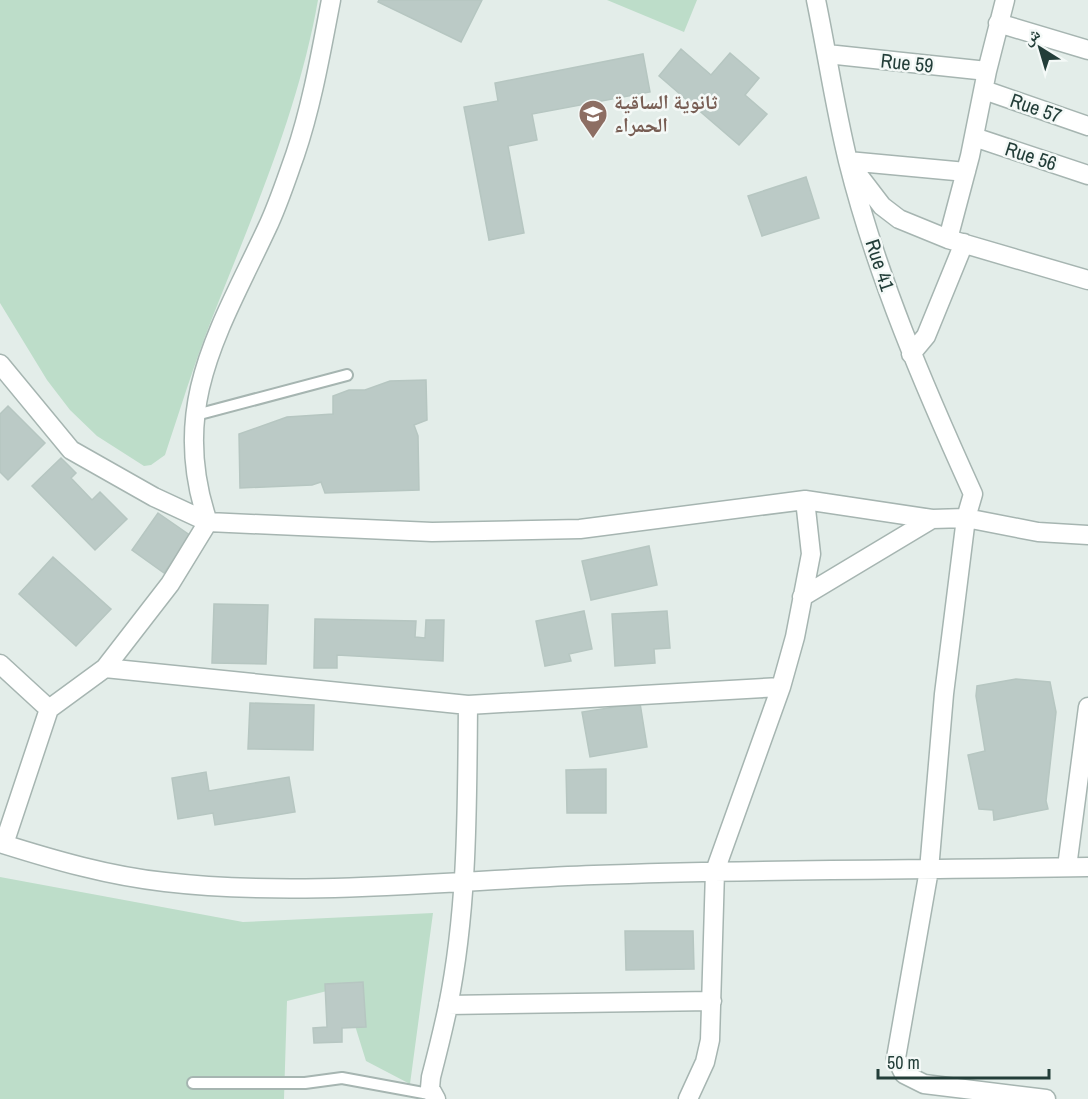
<svg xmlns="http://www.w3.org/2000/svg" width="1088" height="1099" viewBox="0 0 1088 1099" font-family="'Archivo Narrow','Noto Naskh Arabic',sans-serif">
  <style>
    .green { fill: #bdddc9 }
    .building { fill: #bbcac6; stroke: #b6c6c1; stroke-width: 1.5 }
    .lines { fill: none; stroke-linecap: round; stroke-linejoin: round }
    .lane-casing { stroke: #a6b5b1; stroke-width: 14 }
    .street-casing { stroke: #a6b5b1; stroke-width: 21 }
    .lane { stroke: #fff; stroke-width: 10 }
    .street { stroke: #fff; stroke-width: 18 }
    .labels { text-anchor: middle; stroke-width: 5; stroke-linejoin: round; paint-order: stroke }
    .street-label { font-size: 20px; fill: #233e39; stroke: #f4f9f7 }
    .education-label { font-size: 20px; font-weight: bold; fill: #785e54; stroke: #f4f9f7; text-anchor: start }
  </style>
  <rect width="100%" height="100%" fill="#e3ede9"/>
  <path class="green" d="M0 0H318C298 113 253 214 211 321 194 364 180 410 165 455L151 465 144 466 97 436 70 410 47 380 0 303Z
    M607 0H697L684 32Z
    M0 877 243 922 433 913 410 1084 366 1061 343 987 287 1001 284 1099H0Z"/>
  <path class="building" d="M379 0H482L461 42 378 2Z
    M681 49 711 75 730 53 759 78 745 95 767 114 739 145 659 76Z
    M643 54 650 92 532 114 537 140 508 146 524 233 489 240 464 107 498 101 495 83Z
    M806 177 819 218 762 236 748 196Z
    M426 380 427 420 414 425 418 436 419 490 325 493 321 482 312 485 240 488 239 434 287 417 333 414V396L349 390H365L390 381Z
    M8 406 45 443 8 480 0 472V414Z
    M61 458 76 473 71 478 92 500 100 492 127 519 95 550 32 486Z
    M158 513 191 536 164 573 132 550Z
    M649 546 657 585 591 600 582 561Z
    M53 557 111 609 76 646 19 594Z
    M214 604 268 605 266 664 212 663Z
    M584 611 592 649 569 654 571 661 545 666 536 621Z
    M667 611 670 648 654 649 655 663 615 666 612 614Z
    M315 619 416 621 415 637 425 638 426 620H444L443 661 337 655V668H314Z
    M1016 679 1050 682 1056 712 1046 801 1048 809 994 820 993 810 979 809 968 755 985 751 976 696 977 686Z
    M250 703 314 705 313 750 248 749Z
    M640 703 647 747 590 757 582 712Z
    M606 769V813H567L566 770Z
    M206 772 209 791 289 777 295 812 215 825 213 813 178 819 172 778Z
    M625 931H693L694 969 626 970Z
    M363 982 366 1027 342 1028V1042L314 1043 313 1028 327 1027 325 984Z"/>
  <g class="lines">
    <g class="lane-casing">
      <path id="lane" d="M196 415 347 375
        M193 1083H305L342 1078 434 1095"/>
    </g>
    <g class="street-casing">
      <path id="street" d="M816 0C827 53 835 108 848 161 877 277 924 386 973 494L966 518 944 694 929 870 896 1058 904 1074 924 1084 1046 1099
        M998 23 1088 50
        M827 54 987 71
        M984 90 1088 126
        M974 137 1088 175
        M848 161 966 172
        M856 172 882 206 899 219 948 239 1088 280
        M948 239 970 156 987 71 1005 0
        M911 354 926 336 964 243
        M0 364 71 450 154 497 208 522 432 532 580 529 805 500 932 519 966 518 1038 532 1088 535
        M802 597 932 519
        M0 664 49 709
        M105 668 468 705 781 687
        M0 843C54 860 109 876 165 882 302 898 455 880 594 875 758 869 923 870 1088 867
        M4 844 49 709 105 668 170 584 208 522C168 406 220 329 267 228 278 205 286 180 295 155 312 105 321 52 331 0
        M1067 867 1088 707
        M448 1005 712 1001
        M436 1099 430 1088 431 1077C437 1054 443 1030 448 1006 468 908 467 805 468 705
        M688 1099 705 1062 710 1040 715 871 781 687 795 637 811 554 805 500"/>
    </g>
    <use href="#lane" class="lane"/>
    <use href="#street" class="street"/>
  </g>
  <defs>
    <g id="school-pin" transform="scale(1.5)"><path d="M0 17L-7.5 6A9.5 9.5 0 1 1 7.5 6Z" fill="#8d6e63" stroke="#f4f9f7"/><path d="M0-5L7-2L0 1L-7-2ZM-4 1L0 2.5L4 1V4Q0 6-4 4Z" fill="#fff"/></g>
  </defs>
  <g fill-rule="evenodd">
    <use href="#school-pin" x="593" y="114"/>
  </g>
  <g class="labels">
    <g class="street-label">
      <text transform="translate(907 63) rotate(6)" y="7">Rue 59</text>
      <text transform="translate(1036 108) rotate(19)" y="7">Rue 57</text>
      <text transform="translate(1031 156) rotate(18)" y="7">Rue 56</text>
      <text transform="translate(880 265) rotate(72)" y="7">Rue 41</text>
    </g>
    <g class="education-label">
      <text x="614" y="109">ثانوية الساقية<tspan x="614" dy="23">الحمراء</tspan></text>
    </g>
  </g>
  <g transform="translate(1040 48) rotate(323)" stroke="#f4f9f7" stroke-width="4.5" paint-order="stroke">
  <path d="M0-4.5L10 22L0 15L-10 22Z" fill="#233e39"/>
  <text y="-9" font-size="16" font-weight="bold" text-anchor="middle" fill="#233e39">ش</text>
  </g>
  <path d="M878 1069v9h171v-9" fill="none" stroke="#233e39" stroke-width="3"/>
  <text x="887" y="1069" font-size="18" fill="#233e39" stroke="#f4f9f7" stroke-width="4.5" paint-order="stroke">50 m</text>
</svg>
